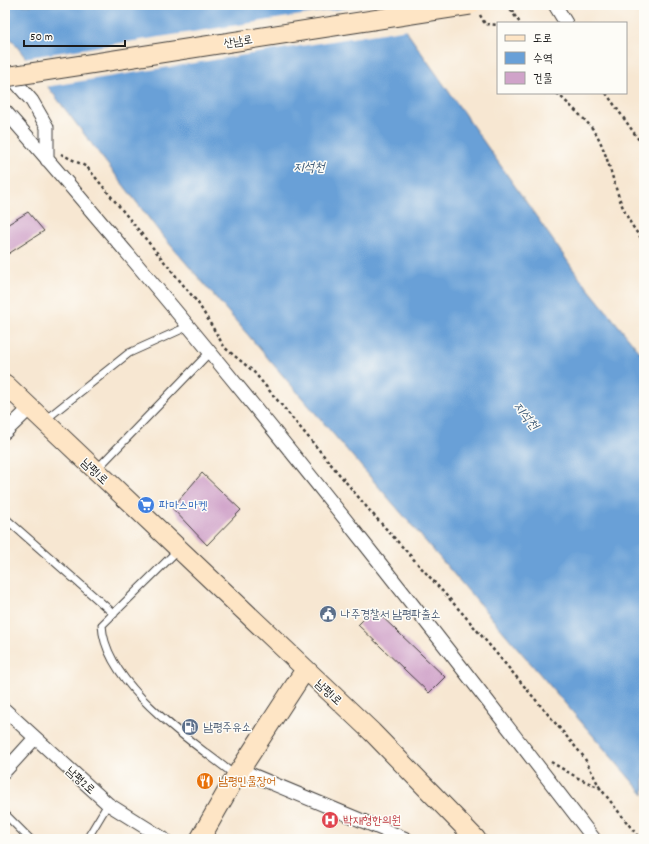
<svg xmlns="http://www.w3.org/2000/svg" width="649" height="844" viewBox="0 0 649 844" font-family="Dekko,'Poor Story',sans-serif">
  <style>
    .water { fill: #69a0d7; stroke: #425e7a }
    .pier { fill: #f7e7d2 }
    .building { fill: #d0a3c9 }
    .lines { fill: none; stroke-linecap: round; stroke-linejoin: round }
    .lane-casing { stroke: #3d3a37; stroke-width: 9 }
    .street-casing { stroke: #3d3a37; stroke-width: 15 }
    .secondary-casing { stroke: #3d3a37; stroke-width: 21 }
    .path { stroke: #3d3a37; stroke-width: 2.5; stroke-dasharray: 3 3; stroke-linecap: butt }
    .lane { stroke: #fff; stroke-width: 7 }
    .street { stroke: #fff; stroke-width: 13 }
    .secondary { stroke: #fee5c5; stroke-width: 19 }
    .secondary-bridge-casing { stroke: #3d3a37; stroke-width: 21; stroke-linecap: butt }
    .secondary-bridge { stroke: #fee5c5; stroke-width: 19 }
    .labels { text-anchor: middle; stroke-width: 3; stroke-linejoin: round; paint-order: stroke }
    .street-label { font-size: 12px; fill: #1c1c1c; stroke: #fdfcf7 }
    .shop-label { font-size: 12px; fill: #366cbe; stroke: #fdfcf7; text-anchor: start }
    .service-label { font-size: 12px; fill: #4e5e75; stroke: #fdfcf7; text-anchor: start }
    .food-label { font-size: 12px; fill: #c56008; stroke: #fdfcf7; text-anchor: start }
    .health-label { font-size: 12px; fill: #be3a42; stroke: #fdfcf7; text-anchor: start }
    .water-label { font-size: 13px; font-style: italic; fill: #425e7a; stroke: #fdfcf7 }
  </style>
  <rect width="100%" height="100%" fill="#fdfcf7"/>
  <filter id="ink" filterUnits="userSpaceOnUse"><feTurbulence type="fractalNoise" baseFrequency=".025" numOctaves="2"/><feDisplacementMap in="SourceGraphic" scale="8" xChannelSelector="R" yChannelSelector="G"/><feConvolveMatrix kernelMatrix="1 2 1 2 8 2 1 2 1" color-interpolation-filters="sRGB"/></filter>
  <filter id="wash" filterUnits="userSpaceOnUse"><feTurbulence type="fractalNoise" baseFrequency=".012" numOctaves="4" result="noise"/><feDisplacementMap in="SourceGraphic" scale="16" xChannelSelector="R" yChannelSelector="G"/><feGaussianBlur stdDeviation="0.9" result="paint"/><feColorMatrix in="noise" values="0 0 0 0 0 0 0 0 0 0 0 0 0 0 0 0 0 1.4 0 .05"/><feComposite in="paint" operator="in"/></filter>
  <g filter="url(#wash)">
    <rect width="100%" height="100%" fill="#f7e7d2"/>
    <path class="water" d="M5 5H388L578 276 644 357V795L161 234 5 31Z"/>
    <path class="pier" d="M367 5H391L408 29 45 87 23 58Z"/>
    <g id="blocks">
      <path class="building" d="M28 212 44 231 5 256V226Z
        M202 473 241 510 207 545 172 508Z
        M374 609 445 677 429 693 358 625Z"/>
    </g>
  </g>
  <g filter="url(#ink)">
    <use href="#blocks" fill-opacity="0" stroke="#3d3a37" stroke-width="1"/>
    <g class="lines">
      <g class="lane-casing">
        <path id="lane" d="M45 420 129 353 189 326
          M96 470 210 352
          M5 518 114 614
          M178 550 102 625C105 685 192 741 236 776
          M5 814 30 839
          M87 839 108 804"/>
      </g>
      <g class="street-casing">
        <path id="street" d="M555 5 566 23
          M7 72 32 101 47 127V160
          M5 111C47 158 87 206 128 254 289 444 442 641 594 839
          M5 432 30 408
          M5 710 108 804 164 839
          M240 770 406 839
          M5 771 35 738"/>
      </g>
      <g class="secondary-casing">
        <path id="secondary" d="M5 384 372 732 476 839
          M200 839 236 776 305 670"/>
      </g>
      <path class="path" d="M507 5 520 23
        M510 5 514 12
        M480 15 485 24 498 25
        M557 93C568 104 590 123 597 135 615 170 615 210 644 241
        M606 93 644 147
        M61 154 87 167 198 303 225 348 253 371 370 511 464 615 584 757 600 788
        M551 762 578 778 600 788 640 839"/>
      <use href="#lane" class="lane"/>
      <use href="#street" class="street"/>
      <use href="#secondary" class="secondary"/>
      <g class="secondary-bridge-casing">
        <path id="secondary-bridge" d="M5 77 470 5"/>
      </g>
      <use href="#secondary-bridge" class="secondary-bridge"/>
    </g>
  </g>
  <defs>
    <g id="supermarket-disc" transform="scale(0.9)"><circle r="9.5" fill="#3f7fe0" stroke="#fdfcf7"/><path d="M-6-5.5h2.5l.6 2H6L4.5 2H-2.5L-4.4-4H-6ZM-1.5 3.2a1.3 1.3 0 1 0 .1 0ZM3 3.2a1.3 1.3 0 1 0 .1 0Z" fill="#fff"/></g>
    <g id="civic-disc" transform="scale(0.9)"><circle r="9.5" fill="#5c6f8a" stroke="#fdfcf7"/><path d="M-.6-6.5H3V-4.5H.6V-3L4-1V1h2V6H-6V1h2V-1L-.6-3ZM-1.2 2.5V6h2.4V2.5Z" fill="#fff"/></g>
    <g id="fuel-disc" transform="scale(0.9)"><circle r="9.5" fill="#5c6f8a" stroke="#fdfcf7"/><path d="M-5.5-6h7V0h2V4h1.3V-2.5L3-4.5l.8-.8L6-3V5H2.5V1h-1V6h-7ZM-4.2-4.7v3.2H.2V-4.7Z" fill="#fff"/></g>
    <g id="restaurant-disc" transform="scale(0.9)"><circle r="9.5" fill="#e8710a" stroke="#fdfcf7"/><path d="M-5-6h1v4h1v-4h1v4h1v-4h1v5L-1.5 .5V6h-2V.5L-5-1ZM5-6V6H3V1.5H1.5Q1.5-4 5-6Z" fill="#fff"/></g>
    <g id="hospital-disc" transform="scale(0.9)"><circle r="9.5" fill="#e0444e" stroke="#fdfcf7"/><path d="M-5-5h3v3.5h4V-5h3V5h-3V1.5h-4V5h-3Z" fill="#fff"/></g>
  </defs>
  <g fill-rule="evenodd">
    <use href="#supermarket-disc" x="146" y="505"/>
    <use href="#civic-disc" x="328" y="614"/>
    <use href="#fuel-disc" x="190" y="727"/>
    <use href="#restaurant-disc" x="205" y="781"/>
    <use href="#hospital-disc" x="330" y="820"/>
  </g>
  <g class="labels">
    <g class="street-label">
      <text transform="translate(238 41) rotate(-9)" y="4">산남로</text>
      <text transform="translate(95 471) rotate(44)" y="4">남평1로</text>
      <text transform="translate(329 692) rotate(43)" y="4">남평1로</text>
      <text transform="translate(81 780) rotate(42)" y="4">남평2로</text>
    </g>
    <g class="shop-label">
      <text x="159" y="509">파마스마켓</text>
    </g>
    <g class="service-label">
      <text x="341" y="618">나주경찰서 남평파출소</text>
      <text x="203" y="731">남평주유소</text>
    </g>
    <g class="food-label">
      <text x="218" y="785">남평민물장어</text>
    </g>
    <g class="health-label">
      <text x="343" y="824">박재형한의원</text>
    </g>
    <g class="water-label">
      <text x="309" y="171">지석천</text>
      <text transform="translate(527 415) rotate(51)" y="5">지석천</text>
    </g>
  </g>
  <rect width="649" height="844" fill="none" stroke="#fdfcf7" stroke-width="20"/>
  <rect x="497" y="22" width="130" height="72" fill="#fdfcf7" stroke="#a3a29f"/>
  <rect x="505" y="35" width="20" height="6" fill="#fee5c5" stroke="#a3a29f"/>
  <text x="533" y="42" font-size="12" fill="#1c1c1c">도로</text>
  <rect x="505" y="52" width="20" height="12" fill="#69a0d7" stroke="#a3a29f"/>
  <text x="533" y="62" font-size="12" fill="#1c1c1c">수역</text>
  <rect x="505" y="72" width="20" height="12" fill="#d0a3c9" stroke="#a3a29f"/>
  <text x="533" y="82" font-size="12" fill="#1c1c1c">건물</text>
  <path d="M24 40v6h101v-6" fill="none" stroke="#1c1c1c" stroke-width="2"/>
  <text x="30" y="40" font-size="12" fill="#1c1c1c" stroke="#fdfcf7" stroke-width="3" paint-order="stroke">50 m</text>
</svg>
